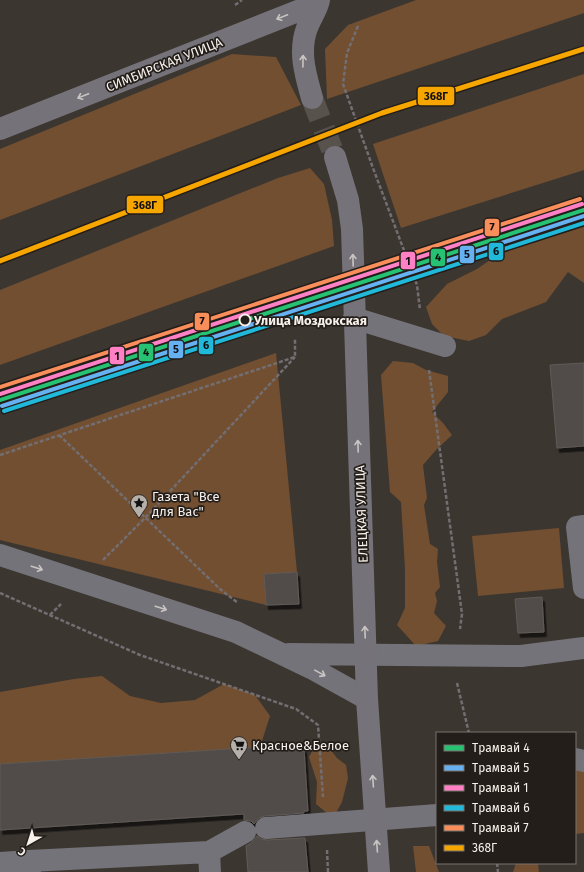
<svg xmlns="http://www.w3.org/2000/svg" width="584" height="872" viewBox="0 0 584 872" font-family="'Fira Sans',sans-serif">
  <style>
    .green { fill: #724f30 }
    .building { fill: #514c48; stroke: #615b57; filter: url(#shadow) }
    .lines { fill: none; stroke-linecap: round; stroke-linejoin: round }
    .major-tunnel { stroke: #58524d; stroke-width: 22; stroke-dasharray: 22 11; stroke-linecap: butt }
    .path { stroke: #726e71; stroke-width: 2.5; stroke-dasharray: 4 2; stroke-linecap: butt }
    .minor { stroke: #74737a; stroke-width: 22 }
    .major { stroke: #757279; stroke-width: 22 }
    .rail-1-casing { stroke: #231e1a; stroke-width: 8 }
    .rail-1 { stroke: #f7a600; stroke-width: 5 }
    .tram-1-casing { stroke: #231e1a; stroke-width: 7 }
    .tram-2-casing { stroke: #231e1a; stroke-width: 7 }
    .tram-3-casing { stroke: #231e1a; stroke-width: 7 }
    .tram-4-casing { stroke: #231e1a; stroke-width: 7 }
    .tram-5-casing { stroke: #231e1a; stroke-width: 7 }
    .tram-1 { stroke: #26c172; stroke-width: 4 }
    .tram-2 { stroke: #66b1f2; stroke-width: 4 }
    .tram-3 { stroke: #ff80c5; stroke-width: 4 }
    .tram-4 { stroke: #20b9da; stroke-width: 4 }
    .tram-5 { stroke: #fa8e5a; stroke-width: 4 }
    .oneway { stroke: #cac5c3 }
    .stop-dot { fill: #231e1a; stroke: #f8f1eb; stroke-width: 2 }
    .labels { text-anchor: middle; stroke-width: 3.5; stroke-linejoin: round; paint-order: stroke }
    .street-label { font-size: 13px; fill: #f8f1eb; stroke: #231e1a }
    .stop-label { font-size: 13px; font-weight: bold; fill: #f8f1eb; stroke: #231e1a; text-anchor: start }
    .poi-label { font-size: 13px; fill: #f8f1eb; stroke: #231e1a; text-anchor: start }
    .line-badge { stroke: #231e1a; stroke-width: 1.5 }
    .pale-badge-label { font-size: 11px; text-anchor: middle; font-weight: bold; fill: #111 }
  </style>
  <defs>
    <filter id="shadow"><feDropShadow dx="2.5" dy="4.5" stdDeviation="0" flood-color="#0009"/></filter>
  </defs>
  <rect width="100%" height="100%" fill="#3c3631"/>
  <path class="green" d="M416 0H584V13L327 99 325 49 348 25Z
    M232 54 276 57 301 105 0 220V149Z
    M584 74V170L401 228 373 144Z
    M310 168 324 184 332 220 334 246 0 365V290L278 178Z
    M584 223V283L568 272 546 302 502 319 486 335 469 341 444 336 432 324 426 307 447 284 477 269 512 245Z
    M276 353 297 572 264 574 266 605 0 540V450Z
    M393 361 413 363 426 370 448 376V392L432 412 443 423 452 435 436 450 423 465 427 498 424 505 430 544 438 549 437 562 440 587 435 593 437 601 434 613 446 626 438 641 416 646 397 625 405 608V569L401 502 390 492 381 375Z
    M559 528 564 588 478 596 472 536Z
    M102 676 130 696 161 703 195 700 224 684 255 695 270 716 260 747 0 764V692L74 679Z
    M316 744H326L337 758 346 765 348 778 342 802 336 813 328 814 316 804 317 782 309 757Z
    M575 767 584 769V833L575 834Z
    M413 846H429L439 872H416Z
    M516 863H538L539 872H513Z"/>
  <path class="building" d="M584 363V446L557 448 550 365Z
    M297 572 299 604 266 605 264 574Z
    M542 597 544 632 518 633 515 599Z
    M260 747 261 750 304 748 308 811H304V813L265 816 259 818 254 824 251 821 244 820V814L0 830V764Z
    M257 836 261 839 267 840 305 838 308 872H248L246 846 251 843Z"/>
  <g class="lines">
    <path class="major-tunnel" d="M312 98 335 157"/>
    <path class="path" d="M235 5 242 0
      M358 26 347 53 343 84 373 168 417 285 420 310
      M429 370 462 614 460 629
      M59 435 220 589 238 603
      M0 455 295 357V338
      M103 560 145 518 295 357
      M0 593 140 655 296 709 318 725 323 797
      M50 615 61 604
      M457 683 469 733
      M327 850 328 872
      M497 863 498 872"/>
    <path class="minor" d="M354 318 445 346
      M584 526 577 527 584 588
      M0 555 236 632 311 668 367 699
      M289 654 521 656 584 648
      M575 759 584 761
      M266 828 437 815
      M209 852 245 832
      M29 861 209 852 210 872
      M0 863 29 861 30 872"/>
    <path class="major" d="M312 98C306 76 298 52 307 28 310 19 317 10 319 0
      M0 129 318 3
      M335 157 348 200 352 229 367 699 379 872"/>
    <g class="rail-1-casing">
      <path id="rail-1" d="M0 261 382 113 584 49"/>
    </g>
    <use href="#rail-1" class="rail-1"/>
    <g class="tram-1-casing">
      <path id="tram-1" d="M0 400 584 210"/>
    </g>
    <g class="tram-2-casing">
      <path id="tram-2" d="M2 406 584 216"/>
    </g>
    <g class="tram-3-casing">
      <path id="tram-3" d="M0 394 582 204"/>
    </g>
    <g class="tram-4-casing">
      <path id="tram-4" d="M4 411 584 223"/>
    </g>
    <g class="tram-5-casing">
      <path id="tram-5" d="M0 387 580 199"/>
    </g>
    <use href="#tram-1" class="tram-1"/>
    <use href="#tram-2" class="tram-2"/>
    <use href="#tram-3" class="tram-3"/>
    <use href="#tram-4" class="tram-4"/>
    <use href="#tram-5" class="tram-5"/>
  </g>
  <defs><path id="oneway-shaft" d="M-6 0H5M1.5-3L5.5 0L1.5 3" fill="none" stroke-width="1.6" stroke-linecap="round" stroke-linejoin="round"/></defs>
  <g class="oneway">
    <use href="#oneway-shaft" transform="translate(282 17) rotate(158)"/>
    <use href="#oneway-shaft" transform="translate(303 61) rotate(-89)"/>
    <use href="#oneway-shaft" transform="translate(83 96) rotate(158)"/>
    <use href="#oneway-shaft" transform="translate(353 260) rotate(-92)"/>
    <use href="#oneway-shaft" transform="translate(358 446) rotate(-92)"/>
    <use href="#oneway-shaft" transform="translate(37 568) rotate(18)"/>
    <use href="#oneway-shaft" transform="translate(161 608) rotate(18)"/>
    <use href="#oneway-shaft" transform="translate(365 632) rotate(-92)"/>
    <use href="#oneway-shaft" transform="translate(320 673) rotate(29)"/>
    <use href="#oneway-shaft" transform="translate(373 781) rotate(-94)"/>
    <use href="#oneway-shaft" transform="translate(377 846) rotate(-94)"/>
  </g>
  <defs>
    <g id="sight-pin" transform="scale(0.9)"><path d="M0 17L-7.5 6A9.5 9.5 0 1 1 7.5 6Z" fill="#b6b0aa" stroke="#231e1a"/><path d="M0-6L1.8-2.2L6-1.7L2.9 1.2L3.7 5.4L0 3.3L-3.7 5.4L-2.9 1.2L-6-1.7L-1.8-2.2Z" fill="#111"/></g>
    <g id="supermarket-pin" transform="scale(0.9)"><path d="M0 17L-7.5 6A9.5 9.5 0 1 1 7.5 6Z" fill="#b6b0aa" stroke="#231e1a"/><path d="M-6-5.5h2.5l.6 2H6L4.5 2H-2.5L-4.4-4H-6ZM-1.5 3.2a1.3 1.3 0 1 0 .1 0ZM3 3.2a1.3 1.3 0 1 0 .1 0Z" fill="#111"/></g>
  </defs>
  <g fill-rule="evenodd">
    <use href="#sight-pin" x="139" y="503"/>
    <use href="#supermarket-pin" x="239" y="745"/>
  </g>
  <circle class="stop-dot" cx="245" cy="320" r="5.5"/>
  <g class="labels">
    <g class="street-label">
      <text transform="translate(164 64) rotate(-22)" y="5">СИМБИРСКАЯ УЛИЦА</text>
      <text transform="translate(361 514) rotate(-92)" y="5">ЕЛЕЦКАЯ УЛИЦА</text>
    </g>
    <g class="stop-label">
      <text x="254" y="325">Улица Моздокская</text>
    </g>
    <g class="poi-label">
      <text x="152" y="501">Газета "Все<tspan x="152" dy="15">для Вас"</tspan></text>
      <text x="252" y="750">Красное&amp;Белое</text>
    </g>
  </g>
  <g class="line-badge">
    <rect x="417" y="86" width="38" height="20" rx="4" fill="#f7a600"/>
    <rect x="126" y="195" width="38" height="19" rx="4" fill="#f7a600"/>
    <rect x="484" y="218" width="16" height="19" rx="4" fill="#fa8e5a"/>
    <rect x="488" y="242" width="16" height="19" rx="4" fill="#20b9da"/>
    <rect x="459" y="245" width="16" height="19" rx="4" fill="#66b1f2"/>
    <rect x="430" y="248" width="16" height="19" rx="4" fill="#26c172"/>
    <rect x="400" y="251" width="16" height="19" rx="4" fill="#ff80c5"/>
    <rect x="194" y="312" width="16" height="19" rx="4" fill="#fa8e5a"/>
    <rect x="198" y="336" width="16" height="19" rx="4" fill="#20b9da"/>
    <rect x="168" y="340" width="16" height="19" rx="4" fill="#66b1f2"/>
    <rect x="138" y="343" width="16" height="19" rx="4" fill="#26c172"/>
    <rect x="109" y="346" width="16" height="19" rx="4" fill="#ff80c5"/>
  </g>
  <g class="pale-badge-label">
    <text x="436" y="100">368Г</text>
    <text x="145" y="209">368Г</text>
    <text x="492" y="231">7</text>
    <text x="496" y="255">6</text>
    <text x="467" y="258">5</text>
    <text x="438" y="261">4</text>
    <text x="408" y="265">1</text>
    <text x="202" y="325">7</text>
    <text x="206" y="349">6</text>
    <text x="176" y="353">5</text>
    <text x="146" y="356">4</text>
    <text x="117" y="360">1</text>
  </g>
  <rect x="436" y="732" width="140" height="132" fill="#231e1a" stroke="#78726e"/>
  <rect x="444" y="745" width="20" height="6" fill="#26c172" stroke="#78726e"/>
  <text x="472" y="752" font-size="12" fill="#f8f1eb">Трамвай 4</text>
  <rect x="444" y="765" width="20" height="6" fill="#66b1f2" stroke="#78726e"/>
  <text x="472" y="772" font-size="12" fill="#f8f1eb">Трамвай 5</text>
  <rect x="444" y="785" width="20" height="6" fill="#ff80c5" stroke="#78726e"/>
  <text x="472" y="792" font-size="12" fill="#f8f1eb">Трамвай 1</text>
  <rect x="444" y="805" width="20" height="6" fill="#20b9da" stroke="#78726e"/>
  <text x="472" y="812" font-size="12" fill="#f8f1eb">Трамвай 6</text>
  <rect x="444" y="825" width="20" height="6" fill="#fa8e5a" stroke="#78726e"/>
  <text x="472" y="832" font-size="12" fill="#f8f1eb">Трамвай 7</text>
  <rect x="444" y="845" width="20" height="6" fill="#f7a600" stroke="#78726e"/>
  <text x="472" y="852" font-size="12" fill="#f8f1eb">368Г</text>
  <g transform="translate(28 844) rotate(219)" stroke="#231e1a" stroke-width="3" paint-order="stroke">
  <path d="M0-3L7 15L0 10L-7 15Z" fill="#f8f1eb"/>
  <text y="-6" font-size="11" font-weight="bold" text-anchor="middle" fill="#f8f1eb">С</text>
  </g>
</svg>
